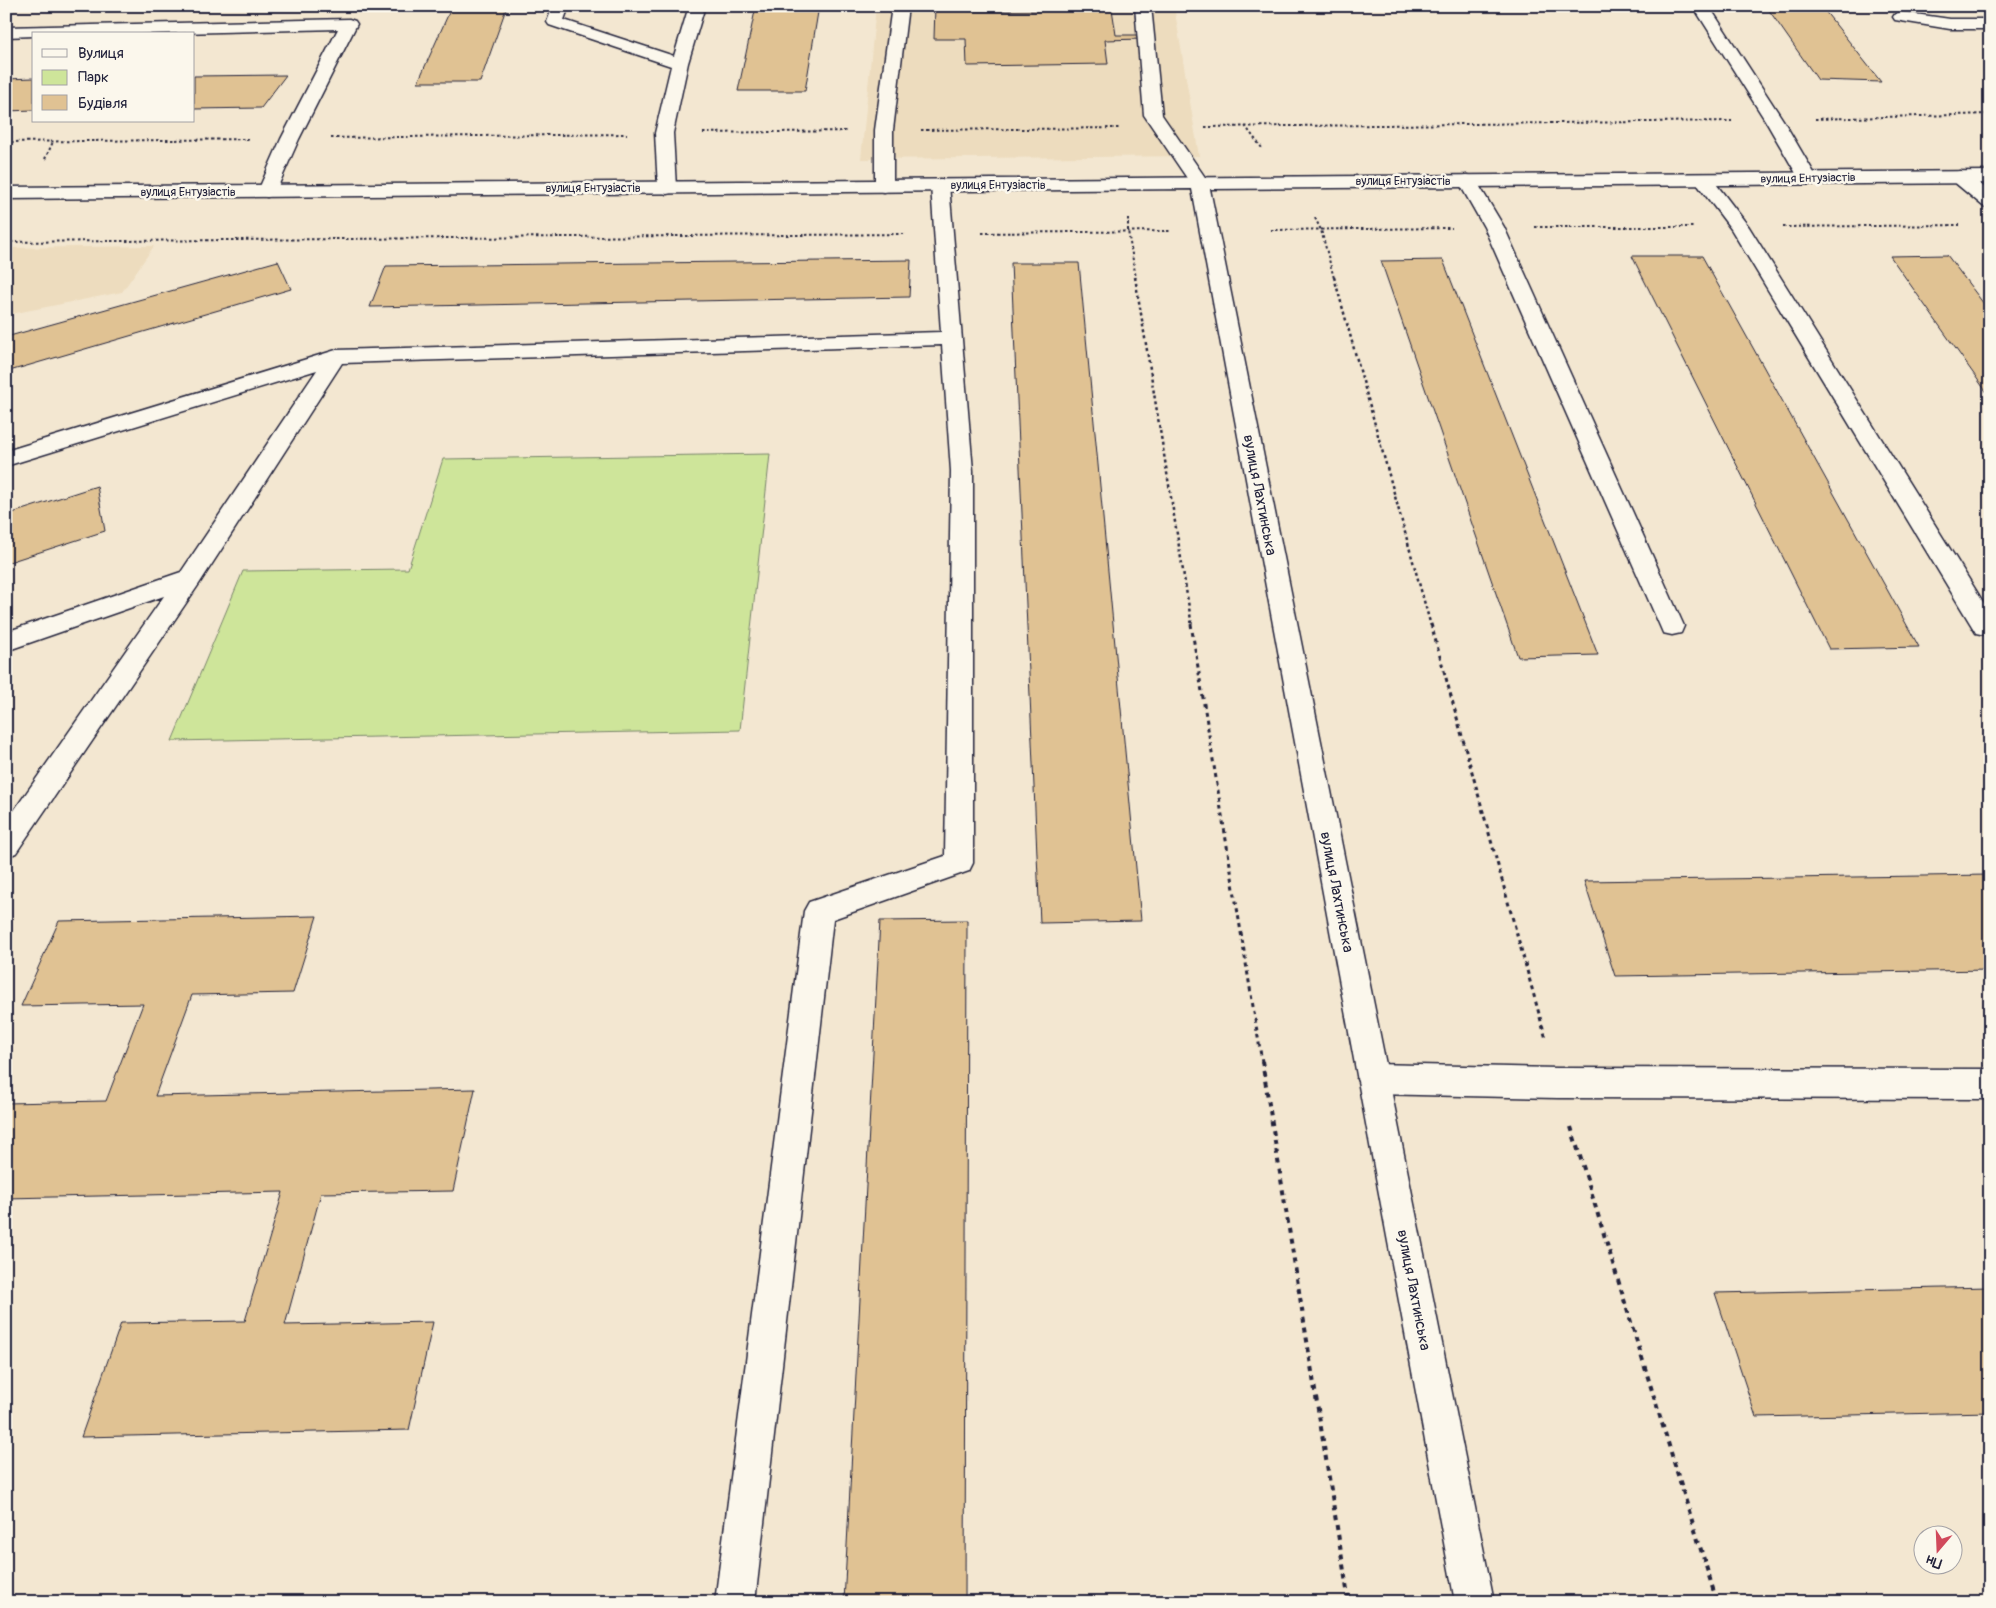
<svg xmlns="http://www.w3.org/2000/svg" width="1996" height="1608" viewBox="0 0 1996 1608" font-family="Pangolin,sans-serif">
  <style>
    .built { fill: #eddcbe }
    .green { fill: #cee59a; stroke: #78846a }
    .building { fill: #e0c293; stroke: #22223b }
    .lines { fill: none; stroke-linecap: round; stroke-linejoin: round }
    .lane-casing { stroke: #22223b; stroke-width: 3 }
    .secondary-casing { stroke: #22223b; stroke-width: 3 }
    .path-far3 { stroke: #22223b; stroke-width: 2; stroke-dasharray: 2.5 2.5; stroke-linecap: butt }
    .path-far2 { stroke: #22223b; stroke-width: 2.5; stroke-dasharray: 3 3; stroke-linecap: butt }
    .path-far1 { stroke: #22223b; stroke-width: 3; stroke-dasharray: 4 4; stroke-linecap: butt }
    .path { stroke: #22223b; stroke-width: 4; stroke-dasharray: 5 5; stroke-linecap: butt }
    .lane { fill: #fbf7ec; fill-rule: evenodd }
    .secondary { fill: #fbf7ec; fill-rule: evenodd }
    .labels { text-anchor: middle; stroke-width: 5; stroke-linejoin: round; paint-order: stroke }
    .far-street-label { font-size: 12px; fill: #22223b; stroke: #fbf7ec }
    .street-label { font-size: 15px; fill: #22223b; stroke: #fbf7ec }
  </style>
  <rect width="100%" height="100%" fill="#f3e7d1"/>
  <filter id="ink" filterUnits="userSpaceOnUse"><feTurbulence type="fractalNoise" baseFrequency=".02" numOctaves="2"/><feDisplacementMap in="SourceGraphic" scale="10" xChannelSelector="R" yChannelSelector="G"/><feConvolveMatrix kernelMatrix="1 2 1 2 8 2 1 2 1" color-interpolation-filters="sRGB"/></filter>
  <g filter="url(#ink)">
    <path class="built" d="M876 6H1174L1199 156 861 159Z
      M154 246 122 292 6 315V248Z"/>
    <path class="green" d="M770 454 740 730 172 741 243 571 408 569 443 459Z"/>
    <path class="building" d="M452 6H507L480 82H418Z
      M756 6H819L805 91H738Z
      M935 6H966L968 11 1112 9 1116 35H1141L1142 39 1105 40 1108 64 967 66 966 39H934Z
      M1766 6H1821L1881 82 1818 80Z
      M286 75 261 108 194 109V76Z
      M34 78V110L6 111V79Z
      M1947 255 1990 312V397L1890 256Z
      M1632 256H1702L1919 647 1829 649Z
      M911 260 909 297 370 307 386 266Z
      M1443 260 1598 655 1518 657 1381 261Z
      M278 261 291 289 6 372V337Z
      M1011 263H1079L1141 921 1040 923Z
      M97 486 105 531 6 563V515Z
      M1990 875V970L1615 976 1584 881Z
      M317 916 293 993 192 995 155 1096 475 1089 453 1191 321 1193 285 1325 433 1322 409 1430 81 1437 121 1323 245 1321 283 1192 6 1198V1103L106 1101 143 1004 21 1006 59 921Z
      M967 920 965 1602H844L880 921Z
      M1990 1287V1412L1756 1417 1715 1293Z"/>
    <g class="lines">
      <g class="lane-casing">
        <path id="lane" d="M553 6H569L564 20 674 56 689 6H705L688 63 673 133 676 188 674 192 667 194 660 192 658 188 655 133 671 66 549 25 547 22Z
          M892 6H908L893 130V186L891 190 884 192 877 190 875 186V130Z
          M1135 6H1151L1162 115 1209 183 1207 187 1200 189 1193 187 1144 115Z
          M1693 6H1709L1783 120 1817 178 1815 182 1808 184 1801 182 1765 120Z
          M1901 12 1950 19H1990V29H1950L1895 20 1893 17 1895 14Z
          M349 19 355 21 357 24 299 139 276 191 274 195 267 197 260 195 258 191 281 139 338 29 140 34H34V36L6 37V27Z
          M1960 171 1967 173 1990 192V208L1983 206 1953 181 1951 177 1953 173Z
          M1703 174 1710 176 1749 227 1990 613V634L1985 635 1976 633 1731 229 1694 180 1696 176Z
          M1467 175 1474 177 1504 227 1684 626 1681 633 1672 635 1663 633 1660 626 1484 227 1458 181 1460 177Z
          M940 179 947 181 949 185 973 471V863L969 871 833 919 755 1602H715L804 911 809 902 945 856 951 471 942 345 342 363 199 584 16 853 6 857V822L164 596 6 651V632L181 572 317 370 6 466V451L336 350 941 332 931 185 933 181Z
          M1373 1064 1558 1068 1990 1069V1099L1558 1098 1373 1094 1362 1089 1357 1079 1362 1069Z"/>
      </g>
      <g class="secondary-casing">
        <path id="secondary" d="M1990 171V183L1210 189 1494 1602H1455L1192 189 6 199V187Z"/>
      </g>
      <path class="path-far3" d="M1815 119 1990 114
        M1245 126 1262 148
        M1205 127 1732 121
        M921 130 1119 128
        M703 133 847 131
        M331 138 627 134
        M6 142 249 139
        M45 159 53 142
        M1128 218V231L1136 278
        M1315 218 1321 230 1334 278
        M1535 227H1694
        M1783 227 1959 225
        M1271 230 1452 228
        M982 233 1171 231
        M6 242 906 234"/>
      <path class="path-far2" d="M1135 277 1192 626
        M1334 277 1431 626"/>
      <path class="path-far1" d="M1191 624 1262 1062
        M1431 624 1546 1039"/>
      <path class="path" d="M1262 1061 1349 1602
        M1571 1127 1717 1602"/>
      <use href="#lane" class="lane"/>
      <use href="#secondary" class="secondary"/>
    </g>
  </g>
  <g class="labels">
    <g class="far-street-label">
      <text transform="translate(1808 178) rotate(-1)" y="4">вулиця Ентузіастів</text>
      <text x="1403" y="185">вулиця Ентузіастів</text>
      <text x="998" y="189">вулиця Ентузіастів</text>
      <text x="593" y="192">вулиця Ентузіастів</text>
      <text x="188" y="196">вулиця Ентузіастів</text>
    </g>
    <g class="street-label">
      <text transform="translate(1260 495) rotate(79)" y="5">вулиця Лахтинська</text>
      <text transform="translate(1337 892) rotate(79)" y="5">вулиця Лахтинська</text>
      <text transform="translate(1414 1290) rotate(79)" y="5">вулиця Лахтинська</text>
    </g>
  </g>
  <rect width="1996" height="1608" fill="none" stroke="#fbf7ec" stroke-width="25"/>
  <rect x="12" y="12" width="1971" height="1583" fill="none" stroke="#22223b" stroke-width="2" filter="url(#ink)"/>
  <rect x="32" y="32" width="162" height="90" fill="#fbf7ec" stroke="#a4a2a5"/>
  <rect x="42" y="49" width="25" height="8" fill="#fbf7ec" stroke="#a4a2a5"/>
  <text x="78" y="58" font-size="15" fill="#22223b">Вулиця</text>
  <rect x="42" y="70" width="25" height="15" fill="#cee59a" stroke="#a4a2a5"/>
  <text x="78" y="82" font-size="15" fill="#22223b">Парк</text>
  <rect x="42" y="95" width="25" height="15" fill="#e0c293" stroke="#a4a2a5"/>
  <text x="78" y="108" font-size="15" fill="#22223b">Будівля</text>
  <g transform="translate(1938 1550) rotate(199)"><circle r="24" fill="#fbf7ec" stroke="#a4a2a5"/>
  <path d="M0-4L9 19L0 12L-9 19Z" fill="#d1495b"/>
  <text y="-8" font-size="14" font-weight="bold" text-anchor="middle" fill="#22223b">Пн</text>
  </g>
</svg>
